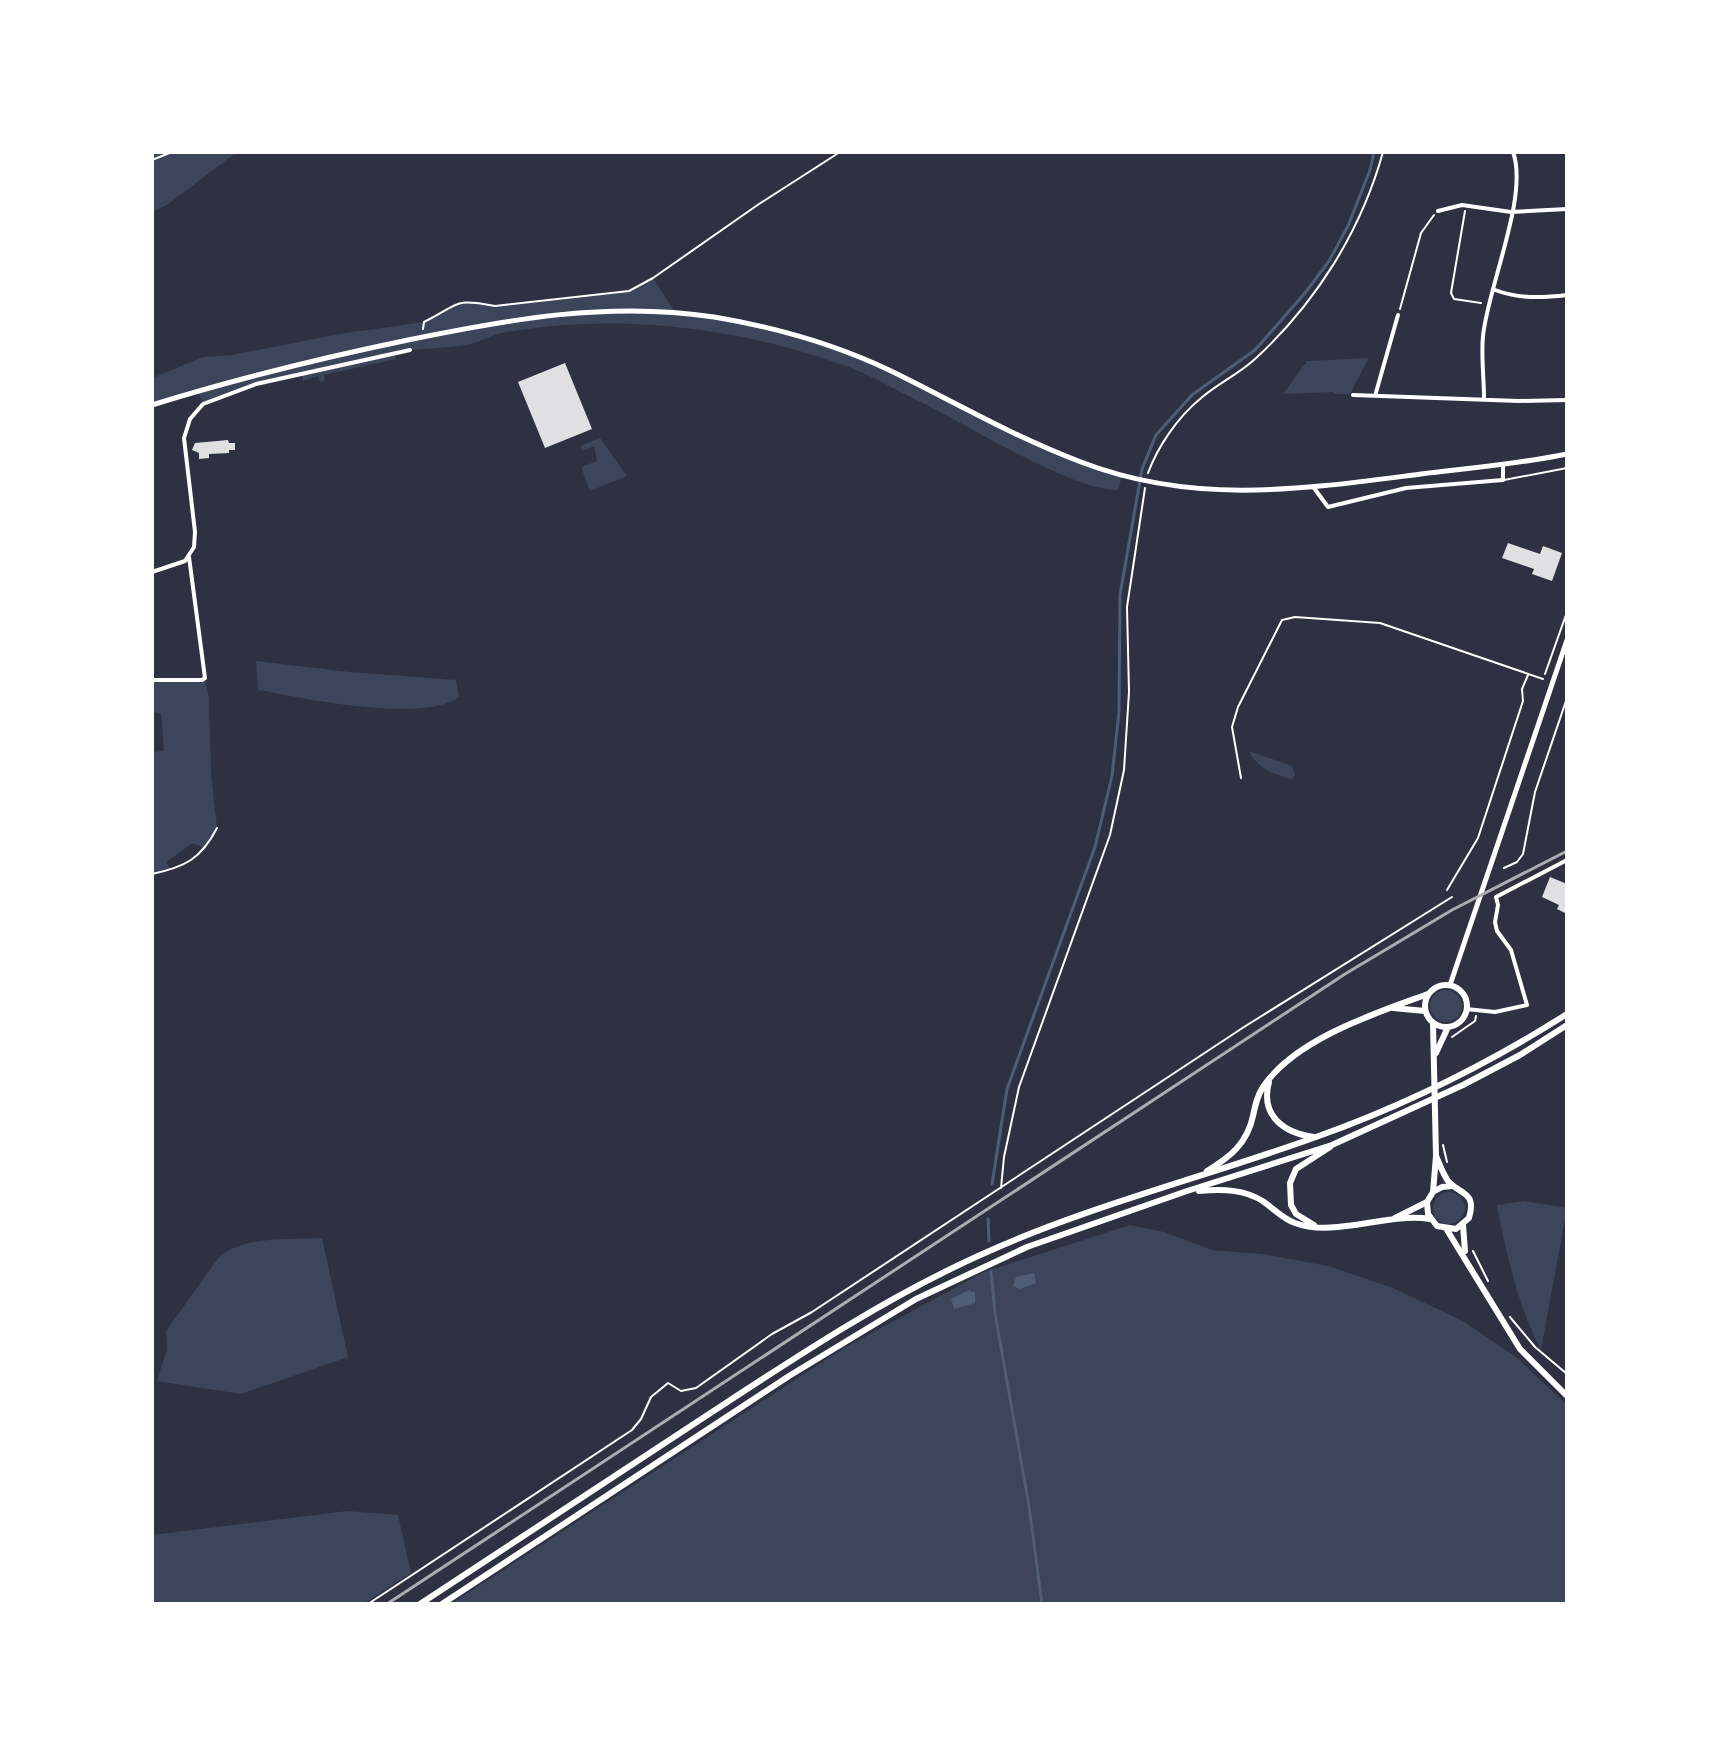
<svg xmlns="http://www.w3.org/2000/svg" width="1719" height="1756" viewBox="0 0 1719 1756" font-family="'Zilla Slab',serif">
  <style>
    .green { fill: #3c4559 }
    .water { fill: #4f5d75 }
    .lines { fill: none; stroke-linecap: round; stroke-linejoin: round }
    .stream { stroke: #4f5d75; stroke-width: 3 }
    .building { fill: #e0e0e3 }
    .path { stroke: #fff; stroke-width: 2 }
    .service { stroke: #fff; stroke-width: 2 }
    .minor { stroke: #fff; stroke-width: 4 }
    .tertiary { stroke: #fff; stroke-width: 5 }
    .secondary { stroke: #fff; stroke-width: 6 }
    .primary { stroke: #fff; stroke-width: 6 }
    .rail { stroke: #abadb3; stroke-width: 3 }
  </style>
  <rect width="100%" height="100%" fill="#2d3142"/>
  <path class="green" d="M152 152H237L167 205 152 212Z
    M653 278 676 313 710 317 796 335 888 370 1004 430 1122 476 1118 490C1073 491 969 426 925 404 901 393 878 379 854 369 745 328 622 312 507 332 493 334 480 343 466 345 442 349 418 348 394 353L396 359 324 375 325 381 320 382 318 376 303 381 301 374 256 384 203 404 198 391 152 405V378L203 357 232 355 339 334 424 322 460 302 476 301 495 306 602 294 629 291Z
    M1369 358 1350 394H1334L1333 392 1283 394 1307 361Z
    M600 438 627 476 590 491 581 467 597 461 594 446 582 451 580 446Z
    M256 661 350 672 456 680 459 697C422 724 303 698 258 690Z
    M205 678 209 698 211 773 217 828 204 848 193 843 166 862 171 870 152 874V752L164 751 161 714 152 712V680H202Z
    M1249 751 1292 766 1295 774 1292 780C1273 773 1259 770 1249 751Z
    M1430 1006a16 16 0 1 1 32 0a16 16 0 1 1-32 0Z
    M1433 1208a16 16 0 1 1 32 0a16 16 0 1 1-32 0Z
    M1524 1201 1567 1208 1541 1350C1518 1306 1506 1254 1497 1205Z
    M1130 1225 1164 1232 1212 1250 1262 1254 1328 1266 1393 1288 1463 1321 1516 1357 1567 1405V1604H451L844 1348 984 1272Z
    M322 1238 348 1357 241 1394 157 1381 167 1349 166 1331 219 1257C246 1235 289 1240 322 1238Z
    M347 1511 398 1515 411 1573 363 1604H152V1535Z"/>
  <path class="water" d="M1034 1273 1036 1283 1020 1289 1013 1286 1016 1277Z
    M969 1290 975 1293V1303L954 1309 951 1299Z"/>
  <g class="lines">
    <path class="stream" d="M992 1184 1007 1089 1095 847 1112 776 1119 712 1120 595 1142 469 1156 435 1192 395 1255 350 1305 293 1329 261 1348 226 1370 170 1374 152
      M988 1219 989 1241
      M991 1271 995 1313 1029 1506 1042 1604"/>
  </g>
  <path class="building" d="M565 363 592 429 545 448 518 382Z
    M228 440 229 443H235V450H229V453L209 454V458L199 459V453L192 450 195 443Z
    M1508 543 1540 554 1543 546 1562 553 1552 581 1532 574 1534 569 1502 558Z
    M1550 877 1567 884V914L1557 909 1559 905 1542 897Z"/>
  <g class="lines">
    <path class="path" d="M152 160 172 152
      M1465 211 1451 293 1454 299 1481 303
      M1400 309 1421 233 1434 215
      M423 329 424 322C461 304 451 298 495 306L629 291 653 278 759 204 840 152
      M1148 473C1158 446 1178 417 1200 399 1217 384 1239 374 1255 359 1316 303 1361 231 1383 152
      M1545 674 1567 612
      M1504 868 1517 862 1523 854 1535 792 1567 698
      M152 874C185 867 201 859 217 828
      M1452 1037 1475 1021 1476 1016
      M1443 1145 1447 1162
      M1001 1188 1004 1157 1019 1087 1110 835 1124 770 1129 692 1127 607 1145 488
      M1473 1251 1488 1281
      M1510 1317 1535 1347 1567 1374
      M368 1604 632 1430 641 1419 651 1397 668 1383 681 1391 696 1388 772 1334 812 1312 1244 1027 1452 897"/>
    <path class="service" d="M1504 480 1567 468
      M1241 778 1232 727 1238 707 1282 620 1295 617 1380 623 1543 679
      M1447 890 1478 838 1523 701 1522 689 1528 675"/>
    <path class="minor" d="M1438 211 1462 205 1511 212 1567 209
      M1495 290C1519 299 1542 298 1567 295
      M1353 395 1519 401 1567 400
      M1375 396 1398 315
      M1484 398C1484 378 1481 356 1483 336 1488 286 1529 196 1513 152
      M1314 488 1328 507 1406 488 1503 480V464
      M152 572 185 561 194 547 195 532 184 438 190 419 203 404 256 384 410 350
      M152 680H202L205 678 189 557
      M1466 1009 1495 1012 1527 1005 1511 950 1497 931 1495 922 1498 905 1496 897 1567 860"/>
    <path class="tertiary" d="M152 405C236 379 321 358 408 340 510 319 610 301 714 317 774 327 834 344 889 370 953 401 1014 437 1081 462 1195 506 1304 489 1421 474 1470 468 1519 464 1567 454
      M1450 985 1567 640"/>
    <path class="secondary" d="M1425 1006a21 21 0 1 1 42 0a21 21 0 1 1-42 0Z
      M1433 1023 1436 1156 1433 1192 1427 1202 1428 1214 1437 1226 1456 1229 1469 1218C1477 1191 1460 1195 1448 1181 1443 1174 1440 1165 1436 1156
      M1436 1053 1448 1027
      M1433 1192 1442 1187 1452 1186
      M1463 1225 1465 1251
      M1447 1230 1520 1349 1567 1396"/>
    <path class="primary" d="M1393 1008 1425 1011
      M1269 1082C1260 1115 1283 1133 1314 1137
      M1207 1171C1230 1157 1247 1144 1253 1116 1255 1106 1257 1096 1263 1087 1295 1039 1376 1013 1428 994
      M1199 1191C1222 1189 1245 1189 1264 1202 1274 1209 1283 1219 1295 1223 1334 1238 1388 1212 1430 1219
      M1395 1218 1427 1202
      M1314 1225 1296 1214 1291 1205 1290 1183 1296 1169 1330 1147
      M420 1604C517 1541 613 1477 709 1414 796 1357 883 1299 978 1256 1087 1206 1203 1178 1316 1137 1403 1106 1488 1064 1567 1014
      M442 1604 789 1376 916 1299 1027 1247 1187 1191 1332 1145 1463 1085 1520 1055 1567 1025"/>
    <path class="rail" d="M387 1604 1345 974 1452 910 1567 851"/>
  </g>
  <rect width="1719" height="1756" fill="none" stroke="#ffffff" stroke-width="308"/>
</svg>
